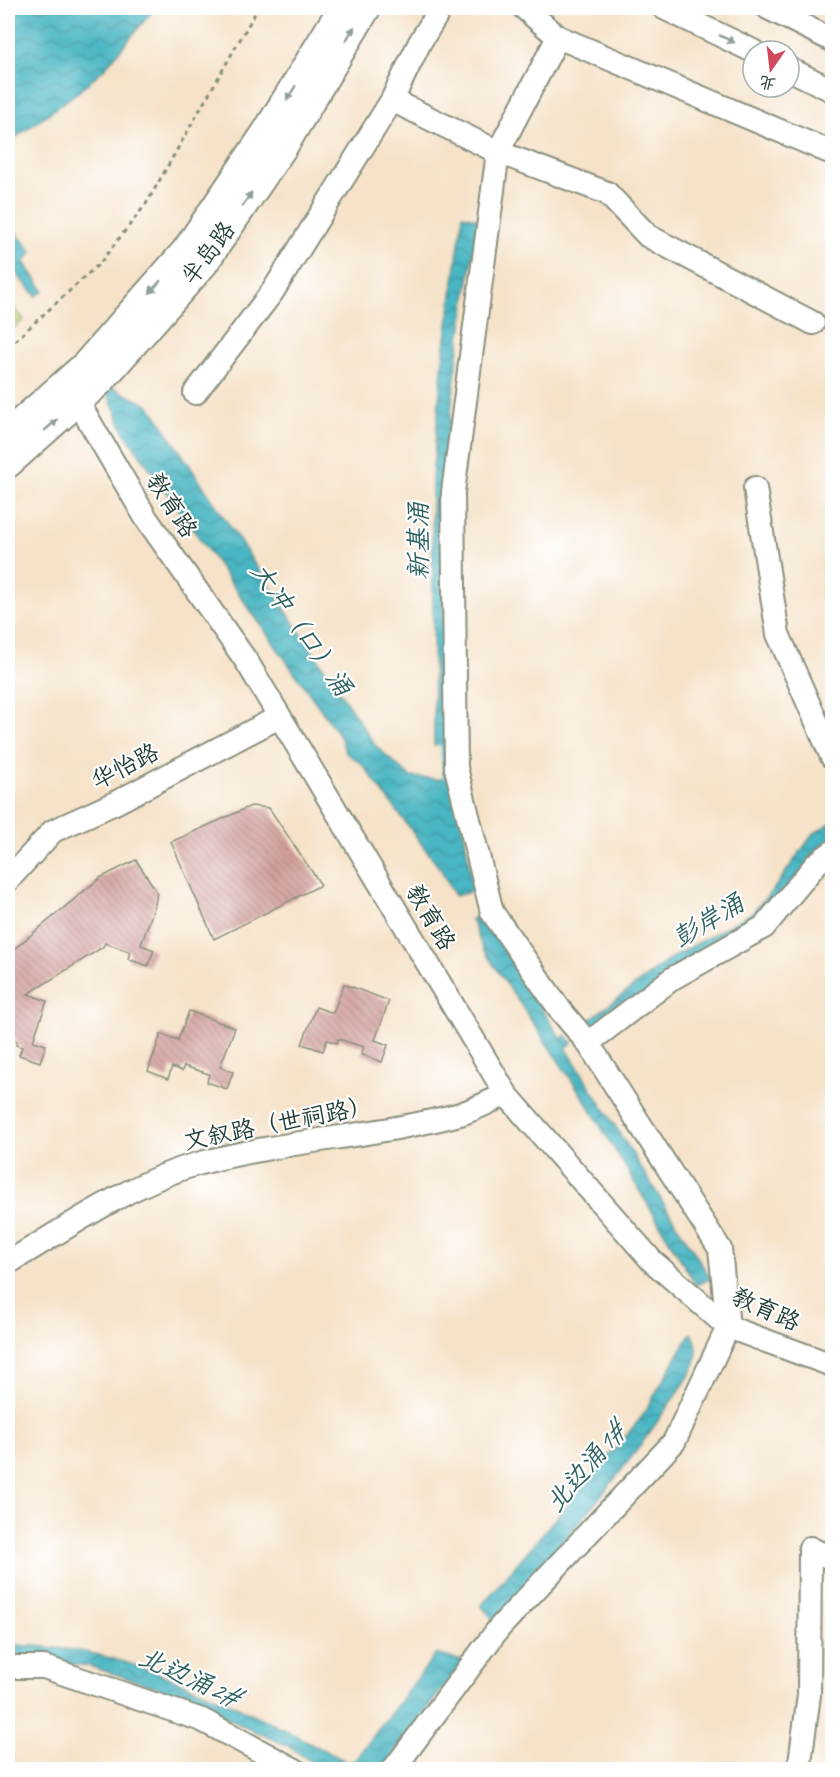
<svg xmlns="http://www.w3.org/2000/svg" width="840" height="1777" viewBox="0 0 840 1777" font-family="Caveat,'LXGW WenKai TC',sans-serif">
  <style>
    .garden { fill: #c2d274; stroke: #708854; stroke-width: 1.5 }
    .water { fill: url(#water-waves); stroke: #347a7c; stroke-width: 1.5 }
    .lines { fill: none; stroke-linecap: round; stroke-linejoin: round }
    .stream { stroke: #49b6c3; stroke-width: 5 }
    .building { fill: url(#building-back-hatch) }
    .minor-casing { stroke: #8a907e; stroke-width: 26 }
    .major-casing { stroke: #8a907e; stroke-width: 32 }
    .path { stroke: #8a907e; stroke-width: 3; stroke-dasharray: 4.5 4.5; stroke-linecap: butt }
    .minor { stroke: #fff; stroke-width: 22 }
    .major { stroke: #fff; stroke-width: 28 }
    .oneway { fill: #8f9e9a }
    .labels { text-anchor: middle; stroke-width: 4.5; stroke-linejoin: round; paint-order: stroke }
    .street-label { font-size: 24px; fill: #1f3d34; stroke: #fff }
    .water-label { font-size: 26px; font-style: italic; fill: #2c615f; stroke: #fff }
  </style>
  <defs>
    <pattern id="water-waves" width="16" height="10" patternUnits="userSpaceOnUse" patternTransform="scale(1.5)"><rect width="16" height="10" fill="#49b6c3"/><path d="M0 5q4-4 8 0t8 0" fill="none" stroke="#3c959f"/></pattern>
    <pattern id="building-back-hatch" width="6" height="6" patternUnits="userSpaceOnUse" patternTransform="scale(1.5)"><rect width="6" height="6" fill="#d3a09d"/><path d="M-1 5l2 2M0 0l6 6M5-1l2 2" fill="none" stroke="#ab8481"/></pattern>
  </defs>
  <rect width="100%" height="100%" fill="#fff"/>
  <filter id="ink" filterUnits="userSpaceOnUse"><feTurbulence type="fractalNoise" baseFrequency=".0167" numOctaves="2"/><feDisplacementMap in="SourceGraphic" scale="12" xChannelSelector="R" yChannelSelector="G"/><feConvolveMatrix kernelMatrix="1 2 1 2 8 2 1 2 1" color-interpolation-filters="sRGB"/></filter>
  <filter id="wash" filterUnits="userSpaceOnUse"><feTurbulence type="fractalNoise" baseFrequency=".008" numOctaves="4" result="noise"/><feDisplacementMap in="SourceGraphic" scale="24" xChannelSelector="R" yChannelSelector="G"/><feGaussianBlur stdDeviation="1.35" result="paint"/><feColorMatrix in="noise" values="0 0 0 0 0 0 0 0 0 0 0 0 0 0 0 0 0 1.4 0 .05"/><feComposite in="paint" operator="in"/></filter>
  <g filter="url(#wash)">
    <rect width="100%" height="100%" fill="#f5e2c8"/>
    <path class="garden" d="M8 301 24 320 8 332Z"/>
    <path class="water" d="M8 8H155L105 68 78 92 8 143Z
      M463 215 479 219C462 319 447 418 443 519 440 593 447 668 449 742L434 745 432 479 442 368Z
      M8 223 32 252 24 262 44 291 36 296 14 271 8 273Z
      M111 387 150 406 375 745 410 777 453 780 458 792 473 891 455 896 441 870 362 764 345 752 341 738 124 432 106 389Z
      M832 822V839L822 846 765 918 589 1029 585 1023 673 957 753 912 773 890 813 834Z
      M482 916 561 1039 566 1035 572 1043 566 1048 711 1279 696 1285 585 1100 483 949 471 919Z
      M691 1333C698 1340 698 1353 695 1363 691 1378 676 1393 668 1406 617 1483 554 1551 494 1620L481 1606 641 1418Z
      M8 1645C37 1646 70 1648 99 1655 183 1676 270 1722 347 1762L354 1761 436 1654 463 1661 382 1769 323 1770 290 1747 159 1688 89 1666 8 1657Z"/>
    <g class="lines">
      <path class="stream" d="M442 739 446 786"/>
    </g>
    <g id="blocks">
      <path class="building" d="M251 806 269 808 321 885 214 939 171 842Z
        M136 860 157 892 155 905 141 945 154 950 148 966 128 959 130 952 105 943 103 947 28 994 47 1001 33 1041 46 1045 40 1062 19 1055 22 1047 16 1045 17 1041 8 1038V954L100 878Z
        M344 984 389 1001 375 1040 388 1045 382 1062 361 1054 364 1047 338 1039 337 1043 327 1040 323 1051 302 1044 316 1007 333 1013Z
        M189 1011 235 1028 220 1067 233 1072 227 1089 207 1082 209 1074 184 1066 182 1071 172 1067 168 1079 148 1071 161 1034 178 1040Z"/>
    </g>
  </g>
  <g filter="url(#ink)">
    <use href="#blocks" fill-opacity="0" stroke="#8a907e" stroke-width="1.5"/>
    <g class="lines">
      <g class="minor-casing">
        <path id="minor" d="M524 8 558 37 832 153
          M664 8 753 51
          M768 8 832 40
          M789 69 832 90
          M392 100 498 152 607 193 648 236 813 323
          M195 393 273 291 392 100 420 42 441 8
          M78 402 146 518 247 662 506 1094 652 1261 728 1327 832 1365
          M755 488 778 634 832 757
          M8 880 53 831 115 803 279 717
          M588 1043 673 978 764 927 817 863 832 852
          M8 1263C64 1229 138 1179 201 1163 286 1140 375 1137 460 1114 476 1109 491 1101 506 1094
          M8 1667H44L202 1720 295 1770
          M393 1770 499 1628 674 1442 728 1327 720 1249 588 1043 561 1011 492 912 456 768 453 492 498 152 558 37
          M799 1770 809 1695 810 1548 832 1559"/>
      </g>
      <g class="major-casing">
        <path id="major" d="M8 434 85 366 186 251 266 133 342 9
          M8 463 100 381 203 264 284 145 366 8"/>
      </g>
      <path class="path" d="M8 347 100 263 146 204 258 8"/>
      <use href="#minor" class="minor"/>
      <use href="#major" class="major"/>
    </g>
    <defs><path id="oneway-solid" d="M-6-.8H1V-3.2L6.5 0L1 3.2V.8H-6Z" transform="scale(1.5)"/></defs>
    <g class="oneway">
      <use href="#oneway-solid" transform="translate(350 34) rotate(-59)"/>
      <use href="#oneway-solid" transform="translate(727 39) rotate(26)"/>
      <use href="#oneway-solid" transform="translate(291 93) rotate(122)"/>
      <use href="#oneway-solid" transform="translate(247 199) rotate(-56)"/>
      <use href="#oneway-solid" transform="translate(155 287) rotate(131)"/>
      <use href="#oneway-solid" transform="translate(51 425) rotate(-41)"/>
    </g>
  </g>
  <g class="labels">
    <g class="street-label">
      <text transform="translate(208 253) rotate(-53)" y="8">半岛路</text>
      <text transform="translate(172 505) rotate(57)" y="8">教育路</text>
      <text transform="translate(125 766) rotate(-27)" y="8">华怡路</text>
      <text transform="translate(431 917) rotate(59)" y="8">教育路</text>
      <text transform="translate(278 1123) rotate(-11)" y="8">文叙路（世祠路）</text>
      <text transform="translate(766 1309) rotate(24)" y="8">教育路</text>
    </g>
    <g class="water-label">
      <text transform="translate(418 541) rotate(-90)" y="9">新基涌</text>
      <text transform="translate(302 629) rotate(55)" y="9">大冲（口）涌</text>
      <text transform="translate(708 920) rotate(-31)" y="9">彭岸涌</text>
      <text transform="translate(584 1468) rotate(-50)" y="9">北边涌1#</text>
      <text transform="translate(188 1676) rotate(24)" y="9">北边涌2#</text>
    </g>
  </g>
  <rect width="840" height="1777" fill="none" stroke="#fff" stroke-width="30"/>
  <g transform="translate(771 69) rotate(194)"><circle r="28" fill="#ffffff" stroke="#a5b1ae" stroke-width="1.5"/>
  <path d="M0-4.5L10 22L0 15L-10 22Z" fill="#d1495b"/>
  <text y="-9" font-size="16" font-weight="bold" text-anchor="middle" fill="#1f3d34">北</text>
  </g>
</svg>
